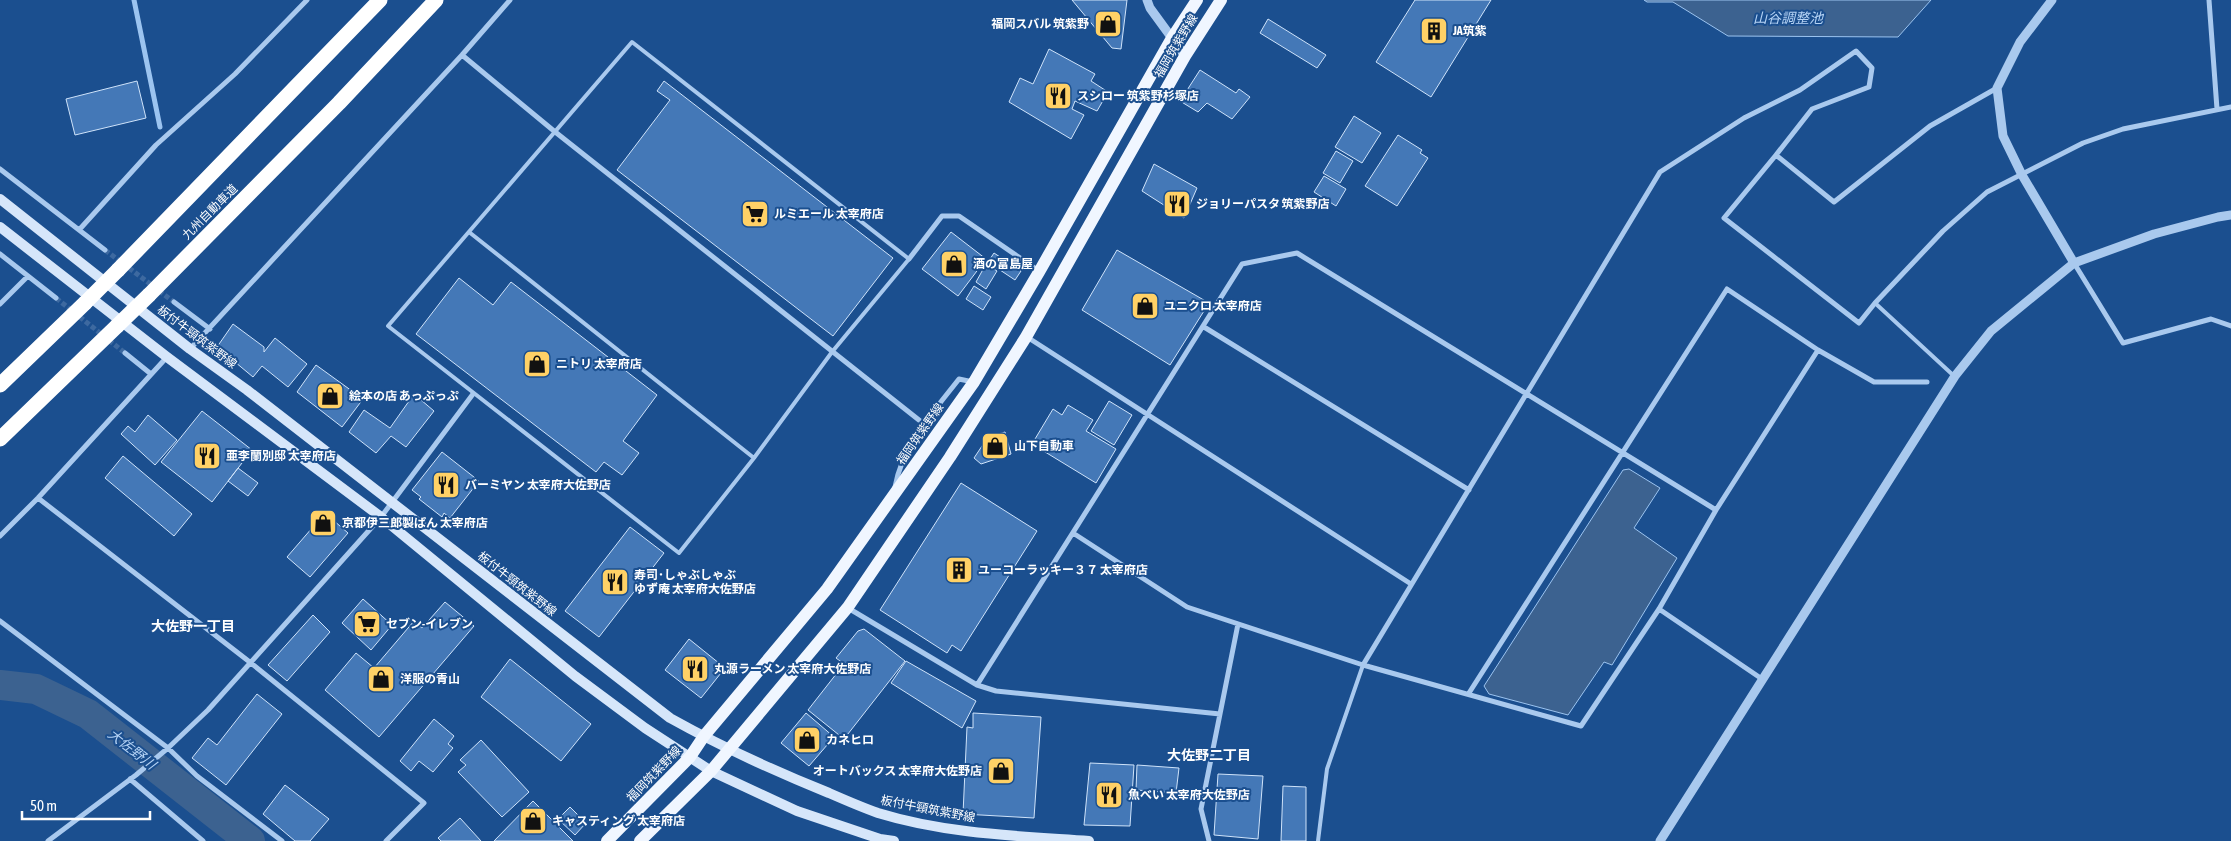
<svg xmlns="http://www.w3.org/2000/svg" width="2231" height="841" viewBox="0 0 2231 841" font-family="'Asap Condensed','Noto Sans JP',sans-serif">
  <style>
    .water { fill: #3c6290; stroke: #9cc4f0 }
    .lines { fill: none; stroke-linecap: round; stroke-linejoin: round }
    .stream { stroke: #9cc4f0; stroke-width: 5 }
    .river { stroke: #3c6290; stroke-width: 30 }
    .building { fill: #4478b7; stroke: #cfe3fa }
    .minor-tunnel { stroke: #3d69a0; stroke-width: 5; stroke-dasharray: 5 2.5; stroke-linecap: butt }
    .service { stroke: #a9c9ee; stroke-width: 4 }
    .minor { stroke: #a9c9ee; stroke-width: 5 }
    .tertiary { stroke: #a9c9ee; stroke-width: 9 }
    .secondary { stroke: #d6e6fa; stroke-width: 10 }
    .primary { stroke: #f0f6ff; stroke-width: 12 }
    .motorway { stroke: #fff; stroke-width: 15 }
    .motorway-bridge { stroke: #fff; stroke-width: 15 }
    .labels { text-anchor: middle; stroke-width: 4; stroke-linejoin: round; paint-order: stroke }
    .poi-label { font-size: 12px; font-weight: bold; fill: #fff; stroke: #1b4f8f; text-anchor: start }
    .street-label { font-size: 12px; fill: #fff; stroke: #1b4f8f }
    .water-label { font-size: 14px; font-style: italic; fill: #b5d3f5; stroke: #1b4f8f }
    .neighbourhood-label { font-size: 14px; font-weight: bold; fill: #fff; stroke: #1b4f8f }
  </style>
  <rect width="100%" height="100%" fill="#1b4f8f"/>
  <path class="water" d="M1644 0H1931L1898 37 1728 36 1673 2H1647Z
    M1629 469 1660 488 1634 528 1677 558 1612 665 1604 662 1568 715 1489 694 1484 686 1623 470Z"/>
  <g class="lines">
    <path class="stream" d="M134 0 160 127"/>
    <path class="river" d="M0 685 36 689 88 714 250 841"/>
  </g>
  <path class="building" d="M1072 0H1127L1121 49 1112 48Z
    M1415 0H1491L1431 97 1376 62Z
    M1268 19 1326 55 1317 68 1260 33Z
    M1049 49 1095 74 1091 81 1108 92 1097 111 1075 101 1072 109 1084 115 1071 139 1009 102 1020 78 1033 84Z
    M1200 70 1236 93 1239 89 1250 97 1232 119 1207 103 1198 112 1180 101Z
    M137 81 146 118 75 135 66 99Z
    M664 81 893 258 833 336 617 170 670 100 657 91Z
    M1354 116 1381 133 1362 163 1335 147Z
    M1398 135 1422 150 1420 153 1428 158 1397 206 1365 186Z
    M1336 151 1353 161 1340 183 1323 173Z
    M1154 164 1197 188 1184 218 1142 191Z
    M1324 176 1346 189 1336 206 1314 192Z
    M951 232 986 259 958 296 922 269Z
    M1117 250 1209 303 1170 365 1082 310Z
    M994 253 1021 271 1015 280 988 262Z
    M986 264 997 271 986 289 976 282Z
    M459 278 493 305 511 282 657 395 623 441 639 453 622 475 604 462 596 472 416 334Z
    M974 286 991 297 983 310 966 299Z
    M233 324 264 347V352L275 338 307 364 288 387 262 366 253 377 217 347Z
    M316 365 363 399 342 427 297 392Z
    M414 394 434 411 406 447 391 436 376 453 349 432 364 410 390 428Z
    M1109 401 1132 415 1114 445 1091 431Z
    M1068 405 1093 420 1086 431 1116 449 1096 483 1032 444 1053 409 1062 415Z
    M202 411 252 450 212 502 161 462Z
    M148 415 177 440 155 465 121 434 128 426 135 432Z
    M1005 432 1011 454 981 464 974 458 988 437Z
    M442 452 479 481 450 518 444 513 442 517 419 499 421 497 412 490Z
    M123 456 192 514 174 536 105 478Z
    M238 468 258 483 248 496 228 481Z
    M961 483 1037 531 961 651 952 645 947 653 880 610Z
    M325 513 348 533 310 577 287 557Z
    M630 527 664 553 599 637 565 611Z
    M363 599 392 625 371 650 342 623Z
    M445 602 474 626 379 737 325 690 356 653 374 668 414 621 422 628Z
    M313 615 330 632 287 681 268 665Z
    M864 629 905 661 844 739 808 710 844 664 836 658 858 631Z
    M689 639 725 668 701 698 665 670Z
    M510 659 591 724 561 761 481 697Z
    M906 661 976 701 962 728 891 683Z
    M257 694 282 714 226 785 192 758 208 738 217 745Z
    M806 713 834 737 809 766 781 743Z
    M973 713 1041 717 1034 818 963 814 967 727 973 728Z
    M434 719 454 736 448 744 453 748 433 772 419 761 411 771 400 761Z
    M481 740 529 792 502 817 458 772 466 765 460 760Z
    M1090 763 1134 765 1130 826 1084 825Z
    M1137 765 1179 768 1176 793 1136 790Z
    M1218 774 1263 776 1258 839 1214 835Z
    M285 785 329 819 310 841H295L263 814Z
    M1283 786 1306 787V841H1281Z
    M533 801 573 841H494Z
    M570 807 586 823 575 835 558 819Z
    M460 818 481 841H441L438 838Z"/>
  <g class="lines">
    <path class="minor-tunnel" d="M105 250 174 302
      M56 298 125 353"/>
    <path class="service" d="M632 42 909 259 832 352 754 458 679 553 388 326Z
      M469 232 754 458
      M1875 303 1954 376
      M1318 841 1327 769 1363 665"/>
    <path class="minor" d="M2209 0 2217 109
      M462 55 554 131 924 424
      M1997 88 1930 126 1834 202 1776 155 1724 218 1859 323 1875 303 1943 231 1987 192 2083 143 2123 129 2231 107
      M0 169 105 250
      M79 230 156 145 235 74 307 0
      M0 254 56 298
      M909 259 942 216H959L1039 271
      M2074 263 2123 343 2211 319 2231 326
      M174 302 210 329
      M0 304 28 276
      M1204 327 1469 490
      M1027 337 1411 584
      M190 349 462 55 510 0
      M125 353 151 374
      M895 487C902 446 934 411 959 379L973 382
      M38 498 251 663 424 803 386 841
      M1073 533 1187 607 1363 665 1581 726 1659 609 1716 510 1818 350
      M0 536 38 498 167 357
      M848 608 977 685 996 691 1220 714
      M1659 609 1762 679
      M0 621 168 748 197 776 282 841
      M1363 665 1660 172 1744 118 1800 90 1856 51 1872 68 1869 87 1812 109 1776 155
      M977 685 1242 264 1297 253 1716 510
      M1469 693 1727 289 1818 350 1874 382H1927
      M130 779 203 841
      M48 841 136 775 168 748 208 710 381 517 473 394
      M1209 841 1201 809 1238 624"/>
    <path class="tertiary" d="M1147 0 1150 8 1185 56
      M2052 0 2020 42 1997 88 2003 136 2022 175 2074 263
      M1660 841 1955 376 1991 331 2074 263 2154 234 2218 217 2231 215"/>
    <path class="secondary" d="M0 199 190 349 247 390 670 718C722 747 774 771 829 793 845 800 861 807 878 813 946 834 1019 836 1089 841
      M0 227 167 357 381 517 575 676 645 728 711 771 797 811 880 839 894 841"/>
    <path class="primary" d="M607 841 690 757 704 736 827 589 974 382 1039 272 1172 38 1197 0
      M640 841 711 771 848 607 950 457 1026 337 1185 56 1221 0"/>
    <path class="motorway" d="M118 270 380 0
      M149 295 339 103 436 0
      M0 385 85 303
      M0 439 117 326"/>
    <path class="motorway-bridge" d="M85 303 118 270
      M117 326 149 295"/>
  </g>
  <defs>
    <g id="shop-square" transform="scale(1.4375)"><rect x="-9" y="-9" width="18" height="18" rx="4" fill="#ffd166" stroke="#1b4f8f"/><path d="M-5-2.5h2.3a2.7 3.5 0 0 1 5.4 0H5L5.5 6h-11ZM-1.5-2.5h3a1.5 2.3 0 0 0-3 0Z" fill="#111"/></g>
    <g id="building-square" transform="scale(1.4375)"><rect x="-9" y="-9" width="18" height="18" rx="4" fill="#ffd166" stroke="#1b4f8f"/><path d="M-4-6H4V6H1V3H-1V6H-4ZM-2.5-4.3h1.7v1.8h-1.7ZM.8-4.3h1.7v1.8H.8ZM-2.5-1h1.7V.8h-1.7ZM.8-1h1.7V.8H.8Z" fill="#111"/></g>
    <g id="restaurant-square" transform="scale(1.4375)"><rect x="-9" y="-9" width="18" height="18" rx="4" fill="#ffd166" stroke="#1b4f8f"/><path d="M-5-6h1v4h1v-4h1v4h1v-4h1v5L-1.5 .5V6h-2V.5L-5-1ZM5-6V6H3V1.5H1.5Q1.5-4 5-6Z" fill="#111"/></g>
    <g id="supermarket-square" transform="scale(1.4375)"><rect x="-9" y="-9" width="18" height="18" rx="4" fill="#ffd166" stroke="#1b4f8f"/><path d="M-6-5.5h2.5l.6 2H6L4.5 2H-2.5L-4.4-4H-6ZM-1.5 3.2a1.3 1.3 0 1 0 .1 0ZM3 3.2a1.3 1.3 0 1 0 .1 0Z" fill="#111"/></g>
  </defs>
  <g fill-rule="evenodd">
    <use href="#shop-square" x="1108" y="24"/>
    <use href="#building-square" x="1434" y="31"/>
    <use href="#restaurant-square" x="1058" y="96"/>
    <use href="#restaurant-square" x="1177" y="204"/>
    <use href="#supermarket-square" x="755" y="214"/>
    <use href="#shop-square" x="954" y="264"/>
    <use href="#shop-square" x="1145" y="306"/>
    <use href="#shop-square" x="537" y="364"/>
    <use href="#shop-square" x="330" y="396"/>
    <use href="#shop-square" x="995" y="446"/>
    <use href="#restaurant-square" x="207" y="456"/>
    <use href="#restaurant-square" x="446" y="485"/>
    <use href="#shop-square" x="323" y="523"/>
    <use href="#building-square" x="959" y="570"/>
    <use href="#restaurant-square" x="615" y="582"/>
    <use href="#supermarket-square" x="367" y="624"/>
    <use href="#restaurant-square" x="695" y="669"/>
    <use href="#shop-square" x="381" y="679"/>
    <use href="#shop-square" x="807" y="740"/>
    <use href="#shop-square" x="1001" y="771"/>
    <use href="#restaurant-square" x="1109" y="795"/>
    <use href="#shop-square" x="533" y="821"/>
  </g>
  <g class="labels">
    <g class="poi-label">
      <text x="1089" y="28" text-anchor="end">福岡スバル 筑紫野</text>
      <text x="1453" y="35">JA筑紫</text>
      <text x="1077" y="100">スシロー 筑紫野杉塚店</text>
      <text x="1196" y="208">ジョリーパスタ 筑紫野店</text>
      <text x="774" y="218">ルミエール 太宰府店</text>
      <text x="973" y="268">酒の富島屋</text>
      <text x="1164" y="310">ユニクロ 太宰府店</text>
      <text x="556" y="368">ニトリ 太宰府店</text>
      <text x="349" y="400">絵本の店 あっぷっぷ</text>
      <text x="1014" y="450">山下自動車</text>
      <text x="226" y="460">亜李蘭別邸 太宰府店</text>
      <text x="465" y="489">バーミヤン 太宰府大佐野店</text>
      <text x="342" y="527">京都伊三郎製ぱん 太宰府店</text>
      <text x="978" y="574">ユーコーラッキー３７ 太宰府店</text>
      <text x="634" y="579">寿司･しゃぶしゃぶ<tspan x="634" dy="14">ゆず庵 太宰府大佐野店</tspan></text>
      <text x="386" y="628">セブン-イレブン</text>
      <text x="714" y="673">丸源ラーメン 太宰府大佐野店</text>
      <text x="400" y="683">洋服の青山</text>
      <text x="826" y="744">カネヒロ</text>
      <text x="982" y="775" text-anchor="end">オートバックス 太宰府大佐野店</text>
      <text x="1128" y="799">魚べい 太宰府大佐野店</text>
      <text x="552" y="825">キャスティング 太宰府店</text>
    </g>
    <g class="street-label">
      <text transform="translate(1176 46) rotate(-59)" y="4">福岡筑紫野線</text>
      <text transform="translate(210 212) rotate(-45)" y="4">九州自動車道</text>
      <text transform="translate(197 337) rotate(37)" y="4">板付牛頸筑紫野線</text>
      <text transform="translate(920 434) rotate(-55)" y="4">福岡筑紫野線</text>
      <text transform="translate(517 584) rotate(38)" y="4">板付牛頸筑紫野線</text>
      <text transform="translate(654 774) rotate(-46)" y="4">福岡筑紫野線</text>
      <text transform="translate(928 809) rotate(11)" y="4">板付牛頸筑紫野線</text>
    </g>
    <g class="water-label">
      <text x="1788" y="23">山谷調整池</text>
      <text transform="translate(132 749) rotate(38)" y="5">大佐野川</text>
    </g>
    <g class="neighbourhood-label">
      <text x="193" y="631">大佐野一丁目</text>
      <text x="1209" y="760">大佐野二丁目</text>
    </g>
  </g>
  <path d="M22 811v8h128v-8" fill="none" stroke="#ffffff" stroke-width="2.5"/>
  <text x="30" y="811" font-size="15" fill="#ffffff" stroke="#1b4f8f" stroke-width="4" paint-order="stroke">50 m</text>
</svg>
